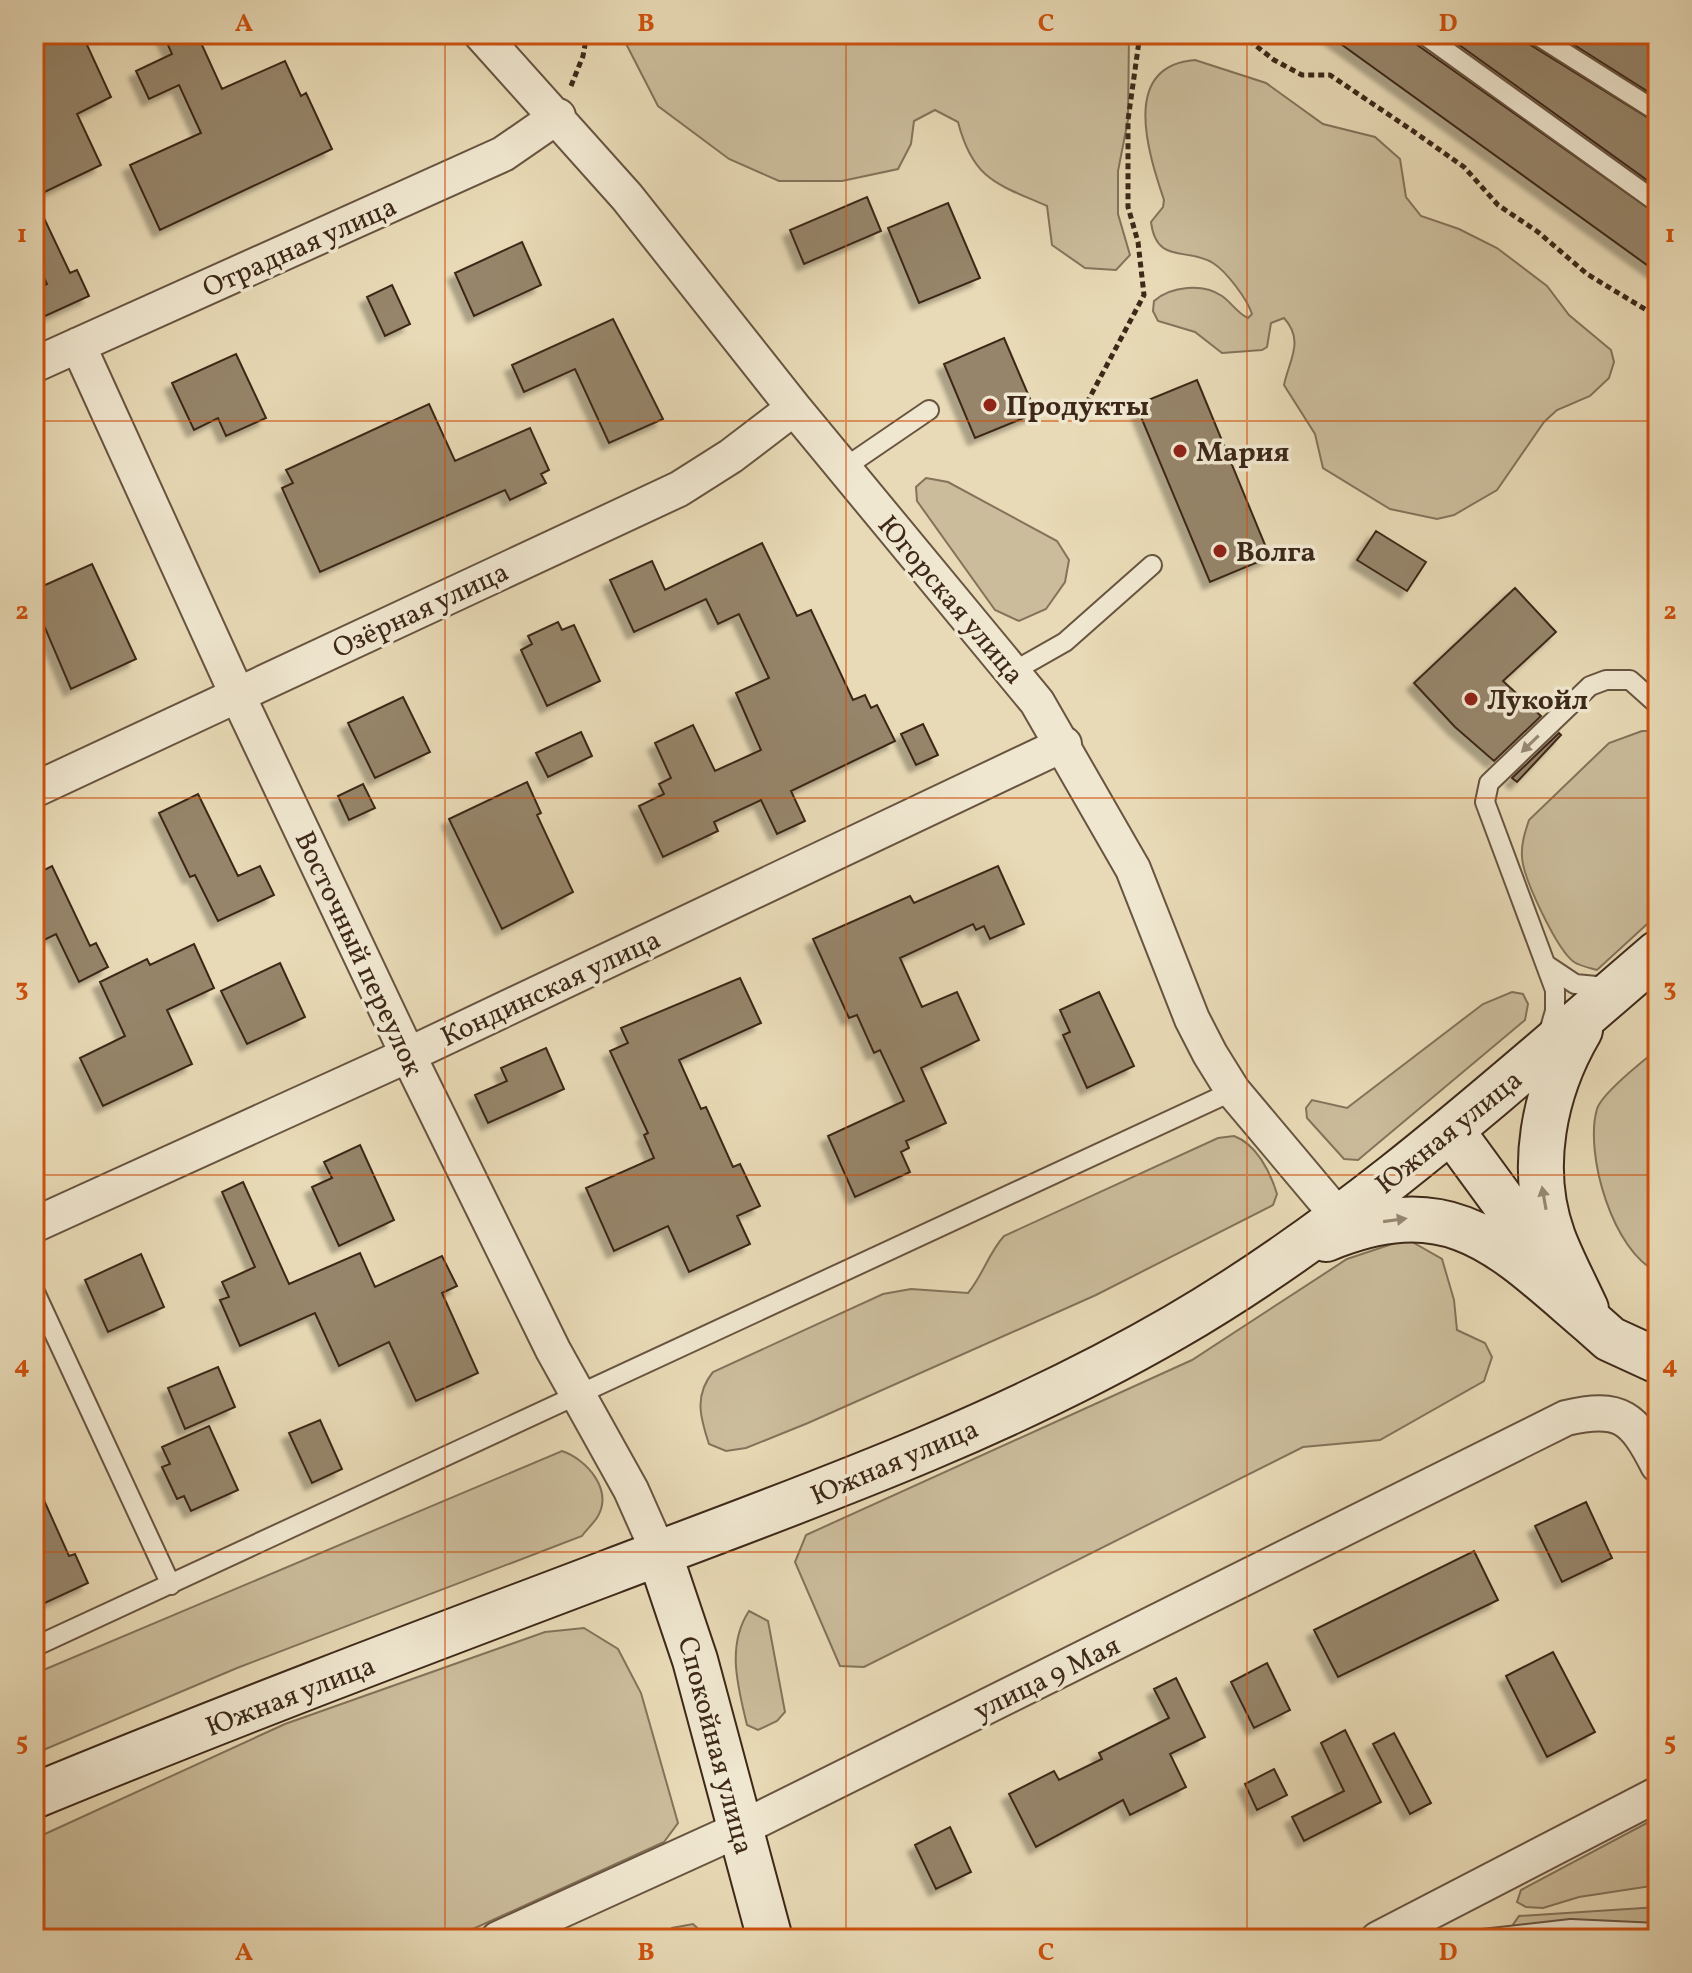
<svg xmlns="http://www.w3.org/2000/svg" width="1692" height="1973" viewBox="0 0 1692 1973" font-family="Vollkorn,serif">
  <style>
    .green { fill: #cbbc9b; stroke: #84725a; stroke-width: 2 }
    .building { fill: #96856b; stroke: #3d2819; stroke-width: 2; filter: url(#shadow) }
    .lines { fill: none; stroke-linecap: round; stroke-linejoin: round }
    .lane-casing { stroke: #685440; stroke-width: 22 }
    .street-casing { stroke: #685440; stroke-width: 38 }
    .secondary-casing { stroke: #3d2819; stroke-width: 48 }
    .path { stroke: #3d2819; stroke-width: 5; stroke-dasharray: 6 4; stroke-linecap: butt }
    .lane { stroke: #f0e7d0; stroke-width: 18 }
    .street { stroke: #f0e7d0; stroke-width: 34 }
    .secondary { stroke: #f0e7d0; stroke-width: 44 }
    .oneway { fill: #968874 }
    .grid { fill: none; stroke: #ce520e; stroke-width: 2; stroke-opacity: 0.55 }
    .poi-dot { fill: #8f2418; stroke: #f0e7d0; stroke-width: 3 }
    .labels { text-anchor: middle; stroke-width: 7; stroke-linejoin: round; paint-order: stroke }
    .street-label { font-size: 28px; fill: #3d2819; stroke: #f0e7d0 }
    .poi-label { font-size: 28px; font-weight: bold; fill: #3d2819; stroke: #f0e7d0; text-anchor: start }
    .neatline { fill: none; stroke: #ce520e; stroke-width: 3 }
    .grid-label { font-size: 26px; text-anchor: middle; font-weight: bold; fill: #ce520e }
  </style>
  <defs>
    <filter id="shadow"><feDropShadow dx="-7" dy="7" stdDeviation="2" flood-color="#0004"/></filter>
  </defs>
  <rect width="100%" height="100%" fill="#e8dab6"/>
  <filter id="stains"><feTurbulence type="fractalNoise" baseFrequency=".0025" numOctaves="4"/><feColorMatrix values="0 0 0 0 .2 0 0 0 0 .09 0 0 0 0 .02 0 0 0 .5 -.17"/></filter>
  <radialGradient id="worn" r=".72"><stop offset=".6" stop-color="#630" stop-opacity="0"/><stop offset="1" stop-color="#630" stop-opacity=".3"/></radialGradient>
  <path class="green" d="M621 34H1129L1128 120 1118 171V214L1130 255 1116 270 1085 268 1052 245 1047 206C997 184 973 180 958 122L935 110 914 121 911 144 898 169 842 181H779L729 159 658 106Z
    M1195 60 1266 83 1323 124 1375 137 1400 159 1406 197 1421 216 1459 229 1497 248 1547 286 1569 315 1611 350 1614 362 1609 378 1590 396 1557 410 1544 422 1497 490 1454 515 1437 519 1390 509 1323 468 1315 434 1284 385C1289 360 1305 341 1284 318L1271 323 1267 347 1262 350 1222 353 1195 332 1158 321 1153 311 1154 301C1171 286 1203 283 1222 296 1232 303 1237 313 1248 318L1252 314C1247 299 1227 272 1213 263 1188 247 1156 265 1151 222L1163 207 1164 200C1149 155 1119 66 1195 60Z
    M926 478 948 482 1057 541 1069 560 1065 582 1046 609 1019 621 995 610 917 501 916 487Z
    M1642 731H1658V914L1597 970C1590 968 1580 966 1574 962 1557 950 1523 878 1522 857 1521 844 1525 832 1529 820L1609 743Z
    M1512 992 1523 994 1528 1004 1525 1020 1358 1160 1344 1159 1307 1118 1306 1108 1312 1100 1347 1108 1483 1004Z
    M1658 1049V1272C1613 1253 1584 1153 1597 1109 1602 1093 1644 1060 1658 1049Z
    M1234 1136C1256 1144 1270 1171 1277 1194L1273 1205 1096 1295 808 1423 746 1448 726 1451 709 1444C700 1417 694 1395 713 1372L883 1294 911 1289 968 1293C983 1275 988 1254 1004 1236L1218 1138Z
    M1407 1239 1442 1259 1454 1300 1457 1330 1485 1343 1492 1357 1484 1381 1380 1440 1303 1447 864 1667 840 1666 795 1562 806 1535 1192 1360 1347 1259Z
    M562 1451C586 1459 613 1489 598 1516 594 1523 587 1529 582 1536L237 1668 34 1754V1674Z
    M749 1611 768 1621 785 1712 777 1721 758 1730 747 1725C738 1687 726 1646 749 1611Z
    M584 1628 618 1649 641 1693 678 1823 664 1842 451 1939H34V1839L285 1724 545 1632Z
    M1658 1817V1885L1579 1897 1543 1908 1526 1907 1517 1902 1521 1890Z
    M1658 1907V1939H1503L1519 1916Z
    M693 1924 709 1939H666L672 1928Z"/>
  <path class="building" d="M34 34H82L111 97 77 114 101 165 34 197 70 273 77 270 89 296 43 317 34 299V290L47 284 34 257Z
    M163 34H197L222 89 285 61 301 96 306 93 332 149 160 230 130 165 201 133 179 85 149 99 136 71 172 54Z
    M1327 34H1411L1416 44 1658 215V273Z
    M1444 34H1523L1529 44 1658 124V188Z
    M1557 34H1658V98Z
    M867 197 881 231 804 264 790 230Z
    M948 203 980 278 919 303 888 228Z
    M522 242 541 285 474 316 455 273Z
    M392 285 410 324 385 336 367 297Z
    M613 319 663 419 609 443 575 369 524 392 512 365Z
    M1004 338 1036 413 975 438 944 364Z
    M236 354 266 418 226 436 218 418 194 430 172 383Z
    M1197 380 1270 557 1210 582 1136 405Z
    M429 404 455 461 530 428 549 470 541 474 546 483 510 500 505 490 320 572 282 488 293 483 286 470Z
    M1376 531 1426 562 1407 591 1357 560Z
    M762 543 797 616 811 610 853 700 865 695 871 708 877 705 895 741 791 791 805 821 777 834 761 800 714 822 718 831 663 857 639 806 664 794 659 784 671 778 655 743 693 725 715 771 761 750 736 693 769 678 739 614 718 624 706 599 634 632 610 580 652 561 665 590Z
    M92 564 136 659 71 689 34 602V590Z
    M1515 588 1556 632 1503 681 1541 716 1494 761 1455 727 1414 683Z
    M558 622 562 630 574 625 600 681 547 706 521 650 532 644 528 636Z
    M403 697 430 752 375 778 348 723Z
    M923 724 938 755 916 765 901 734Z
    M581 732 592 756 548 777 536 753Z
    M1559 733 1561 735 1517 782 1512 778Z
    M527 782 541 813 537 815 573 892 502 929 449 819Z
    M363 784 375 808 349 820 338 796Z
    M198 794 238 876 260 866 274 895 218 921 195 875 190 877 159 813Z
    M52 866 90 946 96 943 108 967 79 982 56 934 34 945V875Z
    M998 866 1024 924 990 939 984 926 976 930 973 924 900 958 922 1007 957 992 979 1040 921 1068 946 1123 906 1141 909 1148 901 1152 910 1172 855 1197 828 1136 904 1101 880 1050 874 1053 857 1015 849 1018 813 939 910 896 914 903Z
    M194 944 214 988 167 1010 192 1064 103 1106 80 1058 125 1036 100 982 147 959 150 965Z
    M280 963 305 1017 247 1044 221 991Z
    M740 978 761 1023 679 1060 701 1109 706 1107 733 1167 740 1164 760 1206 737 1216 750 1244 689 1272 668 1226 614 1251 586 1188 654 1158 644 1135 648 1133 610 1051 628 1043 621 1028Z
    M1099 992 1134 1066 1087 1088 1063 1035 1070 1032 1060 1010Z
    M546 1048 564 1089 488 1123 475 1095 507 1081 501 1068Z
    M360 1145 394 1220 339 1246 312 1187 332 1178 324 1162Z
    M243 1182 289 1284 360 1253 375 1287 442 1256 457 1286 442 1293 478 1373 416 1401 389 1342 339 1366 315 1313 240 1346 220 1300 229 1297 222 1282 255 1267 222 1192Z
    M141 1254 164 1307 108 1332 85 1280Z
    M218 1367 235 1407 185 1429 168 1388Z
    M320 1420 342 1469 312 1483 289 1433Z
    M209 1426 238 1490 191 1511 184 1496 177 1499 162 1467 170 1464 162 1447Z
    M34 1478 69 1556 75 1554 88 1583 34 1608Z
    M1586 1502 1612 1558 1562 1582 1535 1526Z
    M1474 1551 1498 1600 1338 1677 1314 1630Z
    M1553 1652 1595 1732 1547 1757 1506 1676Z
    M1267 1663 1290 1710 1254 1728 1231 1682Z
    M1176 1678 1205 1737 1170 1754 1186 1787 1130 1815 1123 1800 1036 1847 1009 1794 1054 1771 1059 1780 1102 1759 1099 1753 1169 1718 1154 1689Z
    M1345 1730 1381 1802 1304 1841 1292 1817 1344 1791 1321 1743Z
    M1394 1733 1431 1803 1410 1814 1373 1744Z
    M1274 1769 1287 1795 1257 1810 1245 1784Z
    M950 1827 971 1872 936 1889 915 1845Z"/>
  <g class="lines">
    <g class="lane-casing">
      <path id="lane" d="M1423 34 1658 203
        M1535 34 1658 112
        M844 468 929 410
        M1014 671 1065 642 1152 565
        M1548 966 1575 984 1607 987
        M1548 1035 1555 1011V990L1485 802 1489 783 1590 686 1606 680H1630L1658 705
        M34 1290 171 1585
        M34 1647 1233 1091
        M1416 1921 1432 1939
        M1483 1939 1571 1929 1658 1933"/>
    </g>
    <g class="street-casing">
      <path id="street" d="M481 34 627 197 794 408 1037 702 1133 869 1192 1019 1210 1054 1233 1091 1339 1217
        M78 345 237 694 408 1055 553 1350 631 1490 659 1553
        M34 365 503 154 558 116
        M34 790 679 489 731 456 794 408
        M34 1225 408 1055 1064 744
        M498 1939 740 1829 1566 1418C1621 1405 1634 1418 1658 1465
        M1378 1939 1658 1794"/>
    </g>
    <g class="secondary-casing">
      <path id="secondary" d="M1580 1030C1544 1091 1528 1169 1553 1237 1562 1261 1575 1285 1586 1309
        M1451 1130 1592 1323 1610 1339 1658 1361
        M1326 1239C1452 1188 1501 1245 1592 1323
        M659 1553 695 1660 770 1939
        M34 1796C240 1711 448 1633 657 1554 833 1488 1011 1422 1175 1327 1351 1225 1503 1086 1658 953"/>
    </g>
    <path class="path" d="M1241 34 1274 60 1302 75H1330L1413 131 1464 167 1498 205 1538 232 1587 274 1658 317
      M571 86 583 56 587 34
      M1082 412 1144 295 1138 242 1128 207V120L1140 34"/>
    <use href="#lane" class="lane"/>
    <use href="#street" class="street"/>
    <use href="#secondary" class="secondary"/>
  </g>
  <defs><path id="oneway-solid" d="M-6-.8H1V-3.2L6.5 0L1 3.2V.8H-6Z" transform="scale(2)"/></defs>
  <g class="oneway">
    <use href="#oneway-solid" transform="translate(1530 744) rotate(136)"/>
    <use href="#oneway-solid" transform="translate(1544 1198) rotate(-100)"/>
    <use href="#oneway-solid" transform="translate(1395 1220) rotate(-8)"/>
  </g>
  <path class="grid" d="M445 34V1939M846 34V1939M1247 34V1939M34 421H1658M34 798H1658M34 1175H1658M34 1552H1658"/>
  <g class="poi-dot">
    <circle cx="990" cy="405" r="8"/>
    <circle cx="1180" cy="451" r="8"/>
    <circle cx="1220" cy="551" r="8"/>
    <circle cx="1471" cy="699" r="8"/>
  </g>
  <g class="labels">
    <g class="street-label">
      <text transform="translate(299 246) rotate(-24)" y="10">Отрадная улица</text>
      <text transform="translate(952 599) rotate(50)" y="10">Югорская улица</text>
      <text transform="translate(420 609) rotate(-25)" y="10">Озёрная улица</text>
      <text transform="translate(360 953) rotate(65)" y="10">Восточный переулок</text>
      <text transform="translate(550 987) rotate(-25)" y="10">Кондинская улица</text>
      <text transform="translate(1448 1131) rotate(-39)" y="10">Южная улица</text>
      <text transform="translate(894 1461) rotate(-23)" y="10">Южная улица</text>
      <text transform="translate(1046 1677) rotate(-26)" y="10">улица 9 Мая</text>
      <text transform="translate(290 1695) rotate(-21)" y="10">Южная улица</text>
      <text transform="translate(717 1745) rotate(75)" y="10">Спокойная улица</text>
    </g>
    <g class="poi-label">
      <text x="1006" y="415">Продукты</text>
      <text x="1196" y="461">Мария</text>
      <text x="1236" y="561">Волга</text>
      <text x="1487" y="709">Лукойл</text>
    </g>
  </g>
  <rect width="1692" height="1973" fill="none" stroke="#e8dab6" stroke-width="88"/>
  <rect x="44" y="44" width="1604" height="1885" class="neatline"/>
  <g class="grid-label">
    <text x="244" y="31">A</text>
    <text x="646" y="31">B</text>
    <text x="1046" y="31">C</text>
    <text x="1448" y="31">D</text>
    <text x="22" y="242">1</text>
    <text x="1670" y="242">1</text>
    <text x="22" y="619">2</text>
    <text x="1670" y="619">2</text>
    <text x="22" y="996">3</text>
    <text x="1670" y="996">3</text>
    <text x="22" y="1373">4</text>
    <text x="1670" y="1373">4</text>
    <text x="22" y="1750">5</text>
    <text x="1670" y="1750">5</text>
    <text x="244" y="1960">A</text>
    <text x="646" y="1960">B</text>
    <text x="1046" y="1960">C</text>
    <text x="1448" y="1960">D</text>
  </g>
  <rect width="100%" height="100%" filter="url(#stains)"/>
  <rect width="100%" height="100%" fill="url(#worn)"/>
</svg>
